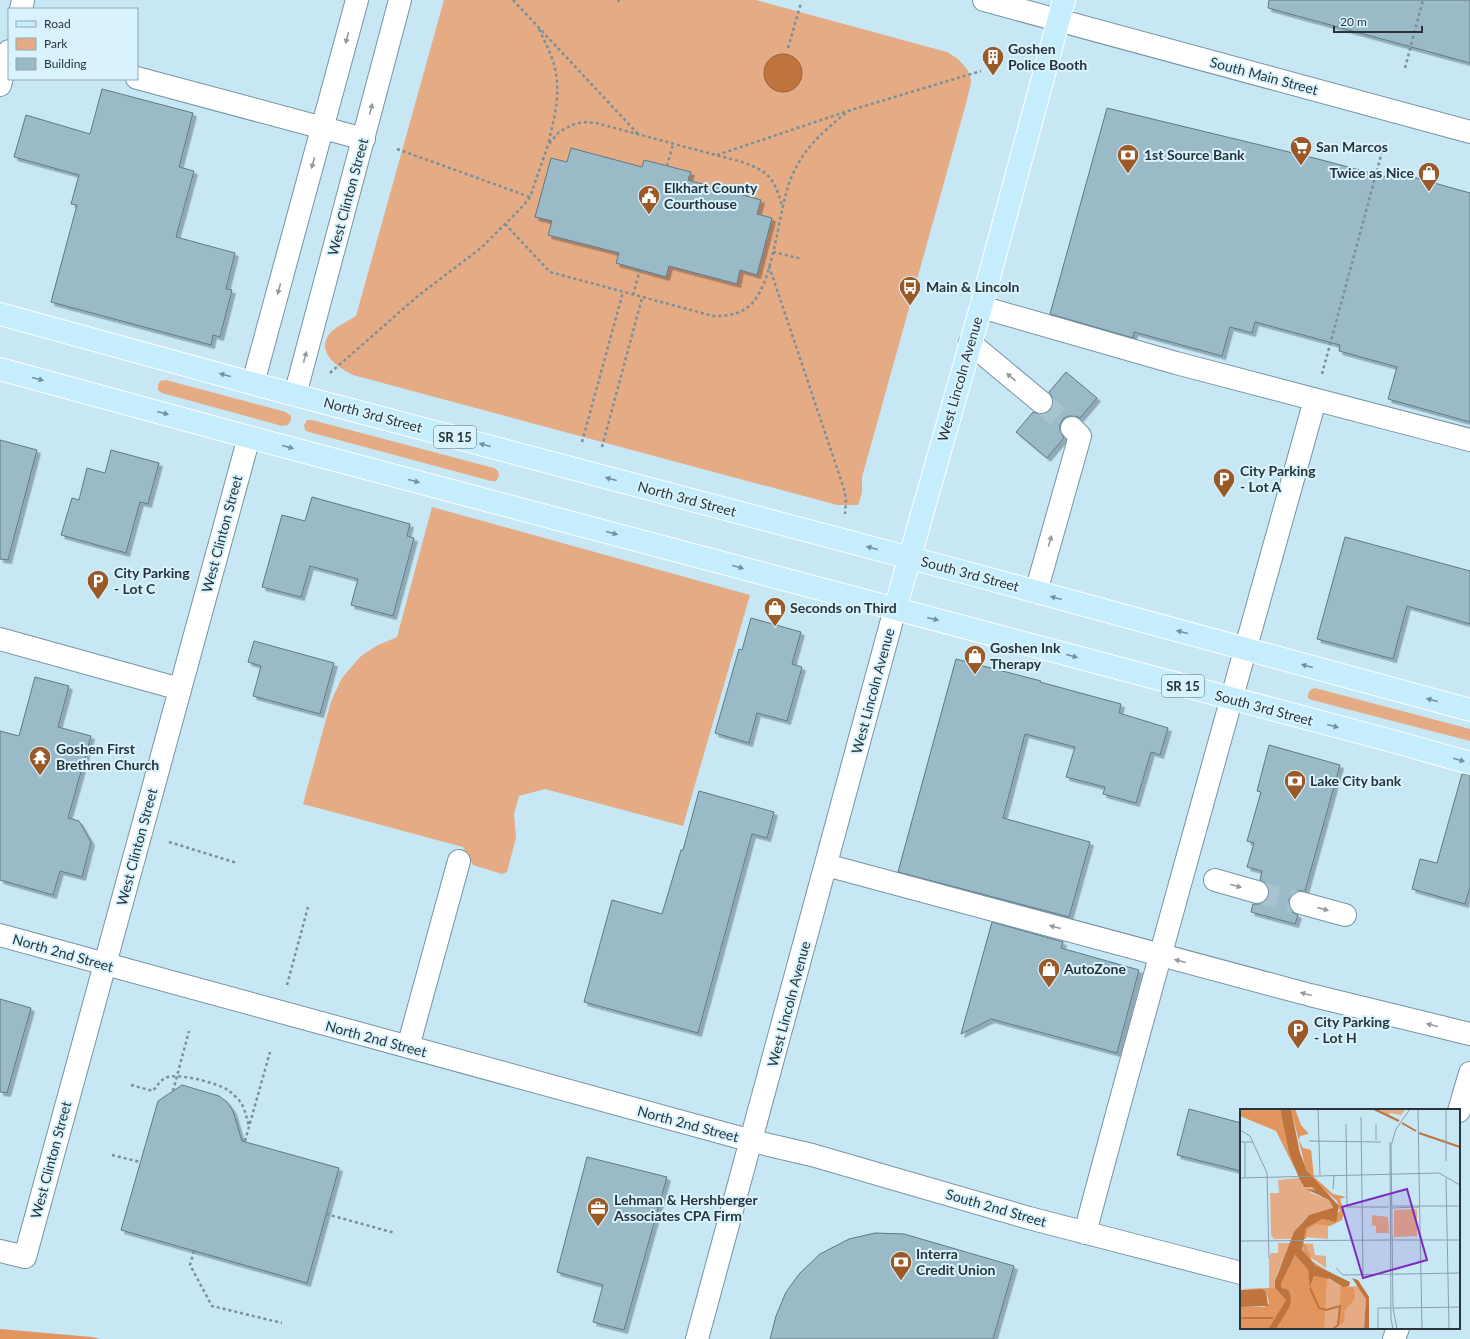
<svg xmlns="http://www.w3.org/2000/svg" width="1470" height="1339" viewBox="0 0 1470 1339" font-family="Lato,sans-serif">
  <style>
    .green { fill: #e5ab85 }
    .forest { fill: #e3955e }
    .water { fill: #bf733d; stroke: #92603c }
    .building { fill: #9bbac8; stroke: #5c7986; filter: url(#shadow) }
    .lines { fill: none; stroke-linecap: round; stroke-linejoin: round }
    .minor-tunnel { stroke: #a7c3d0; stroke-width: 22; stroke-dasharray: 22 11; stroke-linecap: butt }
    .minor-casing { stroke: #7794a1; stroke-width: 24 }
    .major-casing { stroke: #fff; stroke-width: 24 }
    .path { stroke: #798f99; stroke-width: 2.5; stroke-dasharray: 3 3; stroke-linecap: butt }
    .minor { stroke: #fff; stroke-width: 22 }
    .major { stroke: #c5edfe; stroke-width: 22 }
    .oneway { fill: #949a9c }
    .oneway2 { fill: #76909c }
    .labels { text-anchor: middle; stroke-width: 4; stroke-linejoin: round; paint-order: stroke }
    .shield { fill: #d9f3fe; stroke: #5d6d75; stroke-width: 1 }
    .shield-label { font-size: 13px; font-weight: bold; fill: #28343a }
    .poi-label { font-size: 14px; font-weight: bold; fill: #28343a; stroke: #d9f3fe; text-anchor: start }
    .street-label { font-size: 14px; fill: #28343a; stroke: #d9f3fe }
    .inset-river { fill: none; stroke: #bf733d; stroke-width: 2 }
    .inset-road { fill: none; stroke: #879faa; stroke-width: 1 }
    .view { fill: #7b2cbf; fill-opacity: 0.15; stroke: #7b2cbf; stroke-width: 2 }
    .inset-edge { fill: none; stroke: #28343a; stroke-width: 2 }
  </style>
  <defs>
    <filter id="shadow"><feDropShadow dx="3.5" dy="3.5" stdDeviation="0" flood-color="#0004"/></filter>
  </defs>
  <rect width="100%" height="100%" fill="#c7e7f5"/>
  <path class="green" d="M444 0H756L947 52C958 58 969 67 971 80 971 86 968 94 967 100L862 477V493L858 505H837L353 375C337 367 313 351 332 331 339 325 348 321 356 316Z
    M166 380 286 412 291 416V420L288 425 282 426 162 393 158 390V385L160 381Z
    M307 420H312L494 468 498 471 499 476 496 481H491L309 432 305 430 304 425Z
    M432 507 750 595 683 826 545 789 519 796 514 814 516 838 507 872 502 874 473 865 463 847 303 804 331 701 342 678 360 657 376 646 397 637Z
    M1315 688 1470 729V741L1312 700 1308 698C1308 692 1309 690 1315 688Z"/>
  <path class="forest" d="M0 1329 92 1337 100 1339H0Z"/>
  <path class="water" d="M764 73a19 19 0 1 1 38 0a19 19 0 1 1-38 0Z"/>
  <path class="building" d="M1269 0H1470V63L1268 8Z
    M102 89 193 113 179 167 194 171 176 237 235 253 226 289 232 290 220 337 213 335 211 345 51 302 77 205 71 204 79 175 14 157 26 115 90 134Z
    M1107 108 1318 159 1386 177 1388 170 1470 193V422L1388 399 1397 367 1339 351 1340 345 1255 322 1252 333 1230 327 1222 356 1134 332 1133 338 1050 314Z
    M571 148 642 167 644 160 691 172 688 180 761 200 757 214 772 218 757 275 740 270 737 284 669 266 666 277 616 263 619 253 548 235 552 221 535 217 551 158 567 162Z
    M1066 372 1097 398 1080 418 1075 416H1069L1063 419 1060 425V431L1064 438 1047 458 1016 432 1033 412 1039 414H1045L1051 410 1053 404V398L1049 392Z
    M0 440 37 450 8 560 0 559Z
    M111 450 159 463 148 504 140 502 126 553 61 535 72 498 79 500 87 468 105 473Z
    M312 497 410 524 407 536 414 538 393 616 351 605 358 579 310 566 301 597 262 587 282 515 305 521Z
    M1345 537 1470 571V624L1407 606 1393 659 1317 639Z
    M751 618 801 632 792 664 802 667 787 721 757 713 749 743 715 733 739 649 742 650Z
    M254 641 334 663 320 714 253 696 261 666 248 662Z
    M956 659 1041 681 1040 682 1121 704 1119 713 1168 728 1160 755 1151 752 1136 803 1103 794 1105 787 1066 777 1075 747 1025 734 1003 818 1090 842 1069 917 898 872Z
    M35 677 69 686 58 727 91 736 68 818 79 821 91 842 82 877 60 871 53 895 0 880V731L19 736Z
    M1269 745 1340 765 1305 891H1297L1293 894 1289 899V907L1292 912 1298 915 1295 924 1251 912 1253 904H1260L1265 901 1269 895V889L1266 884 1260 880 1262 871 1247 867 1254 843 1247 841 1261 792 1257 791Z
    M1462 774 1470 775V887L1465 904 1412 889 1420 859 1437 863Z
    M699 791 774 812 767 838 752 834 698 1033 584 1002 612 900 662 914 681 850H683Z
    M992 922 1063 942 1061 948 1139 970 1117 1053 991 1019 961 1034Z
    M0 999 31 1008 7 1093 0 1092Z
    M182 1085 219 1096 227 1102 233 1111 242 1141 339 1168 307 1283 121 1230 158 1101Z
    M1189 1109 1241 1123V1171L1177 1155Z
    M587 1157 667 1177 624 1330 593 1322 603 1285 557 1272Z
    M875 1233 904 1234 1014 1266 993 1339H770L776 1316 786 1292 800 1273 820 1254 849 1239Z"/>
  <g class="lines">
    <path class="minor-tunnel" d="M1041 402 1072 428
      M1257 892 1301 903"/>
    <g class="minor-casing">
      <path id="minor" d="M984 0 1470 132
        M21 9 23 0
        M137 78 364 139
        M0 85 9 51
        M981 307 1176 363 1470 440
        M970 343 1041 402
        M253 383 357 0
        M295 395 400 0
        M1036 592 1080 436 1072 428
        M0 639 180 689
        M826 865 1310 995 1470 1034
        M1215 880 1257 892
        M1301 903 1345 915
        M0 935 752 1141 812 1155 1029 1218 1241 1273
        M408 1047 459 861
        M1459 1111 1470 1073
        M1085 1233C1159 954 1238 677 1315 400
        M0 1251 25 1257 249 437
        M697 1339 895 609
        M1394 1339 1398 1328"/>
    </g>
    <g class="major-casing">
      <path id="major" d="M0 314 295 395 971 574 1470 710
        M0 369 249 437 1396 742 1470 763
        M895 609 981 307 1064 0"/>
    </g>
    <path class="path" d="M513 0 638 134
      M618 2 619 0
      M539 29C544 40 549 50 553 61 562 89 555 117 548 144
      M788 48 801 3
      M1405 68 1423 0
      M397 149 530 197
      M717 155 848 111 981 71
      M667 166 673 144
      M505 224 550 272 713 316C726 316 738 315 748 307 774 288 778 209 791 178 805 146 822 133 848 111
      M773 252 802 259
      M769 266 844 489 846 500 845 514
      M633 295 640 270
      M330 373 419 295 481 248 523 206 530 197 548 145 559 132 572 125 583 122 596 123 742 162C770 172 774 178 782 206
      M1322 374 1382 152
      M582 442 623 292
      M602 447 642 298
      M169 842 237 863
      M287 985 308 907
      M131 1085 153 1091C157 1086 160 1081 165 1078 177 1072 217 1083 228 1090 231 1092 234 1095 237 1098 245 1106 246 1116 249 1126
      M173 1091 189 1031
      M245 1141 270 1052
      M112 1155 140 1162
      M326 1214 395 1233
      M194 1251 190 1265 212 1306 282 1323"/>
    <use href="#minor" class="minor"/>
    <use href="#major" class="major"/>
  </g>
  <defs><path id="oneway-solid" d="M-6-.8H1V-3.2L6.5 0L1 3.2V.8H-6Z"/></defs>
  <g class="oneway">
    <use href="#oneway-solid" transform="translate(347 38) rotate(105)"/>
    <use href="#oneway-solid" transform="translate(371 109) rotate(-75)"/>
    <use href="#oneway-solid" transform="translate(313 163) rotate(105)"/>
    <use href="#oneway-solid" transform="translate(279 289) rotate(105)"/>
    <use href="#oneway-solid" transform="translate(305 357) rotate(-75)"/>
    <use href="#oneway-solid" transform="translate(1011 377) rotate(-140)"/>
    <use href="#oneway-solid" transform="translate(1050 541) rotate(-74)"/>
    <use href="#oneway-solid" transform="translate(1236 886) rotate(16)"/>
    <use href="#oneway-solid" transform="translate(1323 909) rotate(15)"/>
    <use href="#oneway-solid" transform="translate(1055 927) rotate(-165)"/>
    <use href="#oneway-solid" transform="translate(1180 961) rotate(-165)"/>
    <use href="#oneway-solid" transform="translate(1306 994) rotate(-165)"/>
    <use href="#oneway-solid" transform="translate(1432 1025) rotate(-166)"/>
  </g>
  <g class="oneway2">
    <use href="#oneway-solid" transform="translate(225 375) rotate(-165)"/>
    <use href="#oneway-solid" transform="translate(38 379) rotate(15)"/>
    <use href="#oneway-solid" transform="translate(163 413) rotate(15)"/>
    <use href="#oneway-solid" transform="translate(485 445) rotate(-165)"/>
    <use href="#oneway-solid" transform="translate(288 447) rotate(15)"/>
    <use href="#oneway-solid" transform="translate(611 479) rotate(-165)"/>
    <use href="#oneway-solid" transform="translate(414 481) rotate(15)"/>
    <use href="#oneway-solid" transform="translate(612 533) rotate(15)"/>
    <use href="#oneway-solid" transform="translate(872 548) rotate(-165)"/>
    <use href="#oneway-solid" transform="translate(738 567) rotate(15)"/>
    <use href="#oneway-solid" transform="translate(1056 598) rotate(-165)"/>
    <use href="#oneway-solid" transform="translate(933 619) rotate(14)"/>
    <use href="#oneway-solid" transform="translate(1182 632) rotate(-165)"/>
    <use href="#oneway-solid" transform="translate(1072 656) rotate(15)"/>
    <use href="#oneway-solid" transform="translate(1307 666) rotate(-165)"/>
    <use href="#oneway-solid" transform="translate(1432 700) rotate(-165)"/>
    <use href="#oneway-solid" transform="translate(1333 726) rotate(15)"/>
    <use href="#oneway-solid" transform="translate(1459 760) rotate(16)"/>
  </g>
  <defs>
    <g id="building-pin" transform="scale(1.15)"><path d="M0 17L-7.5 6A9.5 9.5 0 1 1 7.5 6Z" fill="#9b5927" stroke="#d9f3fe"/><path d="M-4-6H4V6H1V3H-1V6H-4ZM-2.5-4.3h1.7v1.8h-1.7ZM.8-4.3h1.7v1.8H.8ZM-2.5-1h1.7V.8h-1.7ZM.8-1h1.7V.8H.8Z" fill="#fff"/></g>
    <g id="supermarket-pin" transform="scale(1.15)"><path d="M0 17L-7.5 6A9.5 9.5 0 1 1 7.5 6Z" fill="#9b5927" stroke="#d9f3fe"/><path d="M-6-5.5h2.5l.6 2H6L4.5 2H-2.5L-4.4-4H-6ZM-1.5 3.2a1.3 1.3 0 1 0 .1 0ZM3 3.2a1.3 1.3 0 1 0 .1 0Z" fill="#fff"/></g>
    <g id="bank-pin" transform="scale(1.15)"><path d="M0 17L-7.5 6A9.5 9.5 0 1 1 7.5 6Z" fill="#9b5927" stroke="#d9f3fe"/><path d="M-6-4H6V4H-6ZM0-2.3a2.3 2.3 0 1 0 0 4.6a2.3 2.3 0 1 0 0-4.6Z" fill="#fff"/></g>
    <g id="shop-pin" transform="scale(1.15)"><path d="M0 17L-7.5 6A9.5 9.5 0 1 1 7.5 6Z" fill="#9b5927" stroke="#d9f3fe"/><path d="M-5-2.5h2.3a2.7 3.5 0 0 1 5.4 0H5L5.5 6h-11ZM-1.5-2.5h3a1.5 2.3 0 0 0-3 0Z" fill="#fff"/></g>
    <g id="civic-pin" transform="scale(1.15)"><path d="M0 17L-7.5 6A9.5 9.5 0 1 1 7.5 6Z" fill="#9b5927" stroke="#d9f3fe"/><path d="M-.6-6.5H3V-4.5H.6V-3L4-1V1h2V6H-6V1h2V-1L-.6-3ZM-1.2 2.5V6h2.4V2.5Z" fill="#fff"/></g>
    <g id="bus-pin" transform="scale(1.15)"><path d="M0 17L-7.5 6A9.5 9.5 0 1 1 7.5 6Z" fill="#9b5927" stroke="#d9f3fe"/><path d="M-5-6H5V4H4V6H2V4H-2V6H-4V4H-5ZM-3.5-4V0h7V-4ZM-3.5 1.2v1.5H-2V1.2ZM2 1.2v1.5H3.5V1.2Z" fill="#fff"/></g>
    <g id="parking-pin" transform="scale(1.15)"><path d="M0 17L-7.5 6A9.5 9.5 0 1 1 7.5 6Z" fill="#9b5927" stroke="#d9f3fe"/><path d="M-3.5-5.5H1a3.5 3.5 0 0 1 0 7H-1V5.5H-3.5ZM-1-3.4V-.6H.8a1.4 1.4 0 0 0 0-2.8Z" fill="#fff"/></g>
    <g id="temple-pin" transform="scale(1.15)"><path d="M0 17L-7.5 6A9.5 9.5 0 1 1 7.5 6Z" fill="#9b5927" stroke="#d9f3fe"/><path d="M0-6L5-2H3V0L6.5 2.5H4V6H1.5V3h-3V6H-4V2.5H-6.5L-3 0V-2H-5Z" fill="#fff"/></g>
    <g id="office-pin" transform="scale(1.15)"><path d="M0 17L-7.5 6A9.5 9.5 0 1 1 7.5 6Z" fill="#9b5927" stroke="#d9f3fe"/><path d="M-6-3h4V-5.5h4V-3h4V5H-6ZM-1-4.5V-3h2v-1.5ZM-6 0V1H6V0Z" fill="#fff"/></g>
  </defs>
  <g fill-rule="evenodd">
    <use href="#building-pin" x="993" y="57"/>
    <use href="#supermarket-pin" x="1301" y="147"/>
    <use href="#bank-pin" x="1128" y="155"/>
    <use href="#shop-pin" x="1429" y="173"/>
    <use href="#civic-pin" x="649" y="196"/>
    <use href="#bus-pin" x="910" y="287"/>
    <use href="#parking-pin" x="1224" y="479"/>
    <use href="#parking-pin" x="98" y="581"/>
    <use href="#shop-pin" x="775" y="608"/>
    <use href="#shop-pin" x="975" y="656"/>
    <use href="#temple-pin" x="40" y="757"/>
    <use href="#bank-pin" x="1295" y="781"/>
    <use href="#shop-pin" x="1049" y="969"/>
    <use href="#parking-pin" x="1298" y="1030"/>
    <use href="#office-pin" x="598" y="1208"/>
    <use href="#bank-pin" x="901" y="1262"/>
  </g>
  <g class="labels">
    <g class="shield">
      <rect x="434" y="426" width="42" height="22" rx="3"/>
      <rect x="1162" y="675" width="42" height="22" rx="3"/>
    </g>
    <g class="shield-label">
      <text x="455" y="442">SR 15</text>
      <text x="1183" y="691">SR 15</text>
    </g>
    <g class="poi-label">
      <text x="1008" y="54">Goshen<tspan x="1008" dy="16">Police Booth</tspan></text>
      <text x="1316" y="152">San Marcos</text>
      <text x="1144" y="160">1st Source Bank</text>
      <text x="1414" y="178" text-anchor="end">Twice as Nice</text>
      <text x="664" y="193">Elkhart County<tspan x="664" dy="16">Courthouse</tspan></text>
      <text x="926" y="292">Main &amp; Lincoln</text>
      <text x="1240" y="476">City Parking<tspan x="1240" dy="16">- Lot A</tspan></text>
      <text x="114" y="578">City Parking<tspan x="114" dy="16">- Lot C</tspan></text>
      <text x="790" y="613">Seconds on Third</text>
      <text x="990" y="653">Goshen Ink<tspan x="990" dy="16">Therapy</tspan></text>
      <text x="56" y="754">Goshen First<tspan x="56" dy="16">Brethren Church</tspan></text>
      <text x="1310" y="786">Lake City bank</text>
      <text x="1064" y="974">AutoZone</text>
      <text x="1314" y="1027">City Parking<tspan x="1314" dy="16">- Lot H</tspan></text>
      <text x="614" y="1205">Lehman &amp; Hershberger<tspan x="614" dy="16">Associates CPA Firm</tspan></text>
      <text x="916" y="1259">Interra<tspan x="916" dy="16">Credit Union</tspan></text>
    </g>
    <g class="street-label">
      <text transform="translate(1264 76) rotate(15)" y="5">South Main Street</text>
      <text transform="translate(348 197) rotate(-75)" y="5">West Clinton Street</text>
      <text transform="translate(960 379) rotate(-74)" y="5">West Lincoln Avenue</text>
      <text transform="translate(373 415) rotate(15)" y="5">North 3rd Street</text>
      <text transform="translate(687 499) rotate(15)" y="5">North 3rd Street</text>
      <text transform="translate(222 534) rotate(-75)" y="5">West Clinton Street</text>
      <text transform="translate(970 574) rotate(15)" y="5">South 3rd Street</text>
      <text transform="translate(873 691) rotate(-75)" y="5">West Lincoln Avenue</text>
      <text transform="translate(1264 708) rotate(15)" y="5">South 3rd Street</text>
      <text transform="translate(137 847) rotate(-75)" y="5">West Clinton Street</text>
      <text transform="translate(63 953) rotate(16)" y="5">North 2nd Street</text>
      <text transform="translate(789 1004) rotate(-75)" y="5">West Lincoln Avenue</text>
      <text transform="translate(376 1039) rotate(15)" y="5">North 2nd Street</text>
      <text transform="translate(688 1124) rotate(15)" y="5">North 2nd Street</text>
      <text transform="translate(51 1160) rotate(-75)" y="5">West Clinton Street</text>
      <text transform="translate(996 1208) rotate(16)" y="5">South 2nd Street</text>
    </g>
  </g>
  <g transform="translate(1240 1109)">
    <rect width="220" height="220" fill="#c7e7f5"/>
    <path d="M137 0H165V1L161 6 150 4 149 6ZM59 69 63 77 75 79 73 82 69 80 71 84 89 91 93 101 69 106 61 114 53 130H34L31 126 30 84H39L38 71ZM177 100V127L154 128V101ZM132 106 148 108 149 124H136V117L132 116ZM88 111V130L63 128 66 119 73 113ZM38 134H51L37 165 35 179 29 180V149L31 144H38ZM66 134 73 135 75 146 86 147V159L70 148ZM87 169 103 178 118 177 122 182 126 190 124 220H36Z" fill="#e5ab85"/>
    <path d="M0 0H40L49 44 57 64 36 22 0 7ZM51 0H55L61 16 69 25 60 27 59 31 63 39 71 41 74 68 93 85 106 88 100 90 104 103 102 111 90 117 76 115 67 121 66 130H63L64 122 73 113 83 110 89 112 100 102 97 92 71 69 65 57ZM62 134 66 135 72 152 94 166 72 154 63 144ZM55 146 68 161 71 177 74 167 87 169 84 220H36L51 188 49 181 42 179 41 175ZM101 176 114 179 115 190 105 201 104 213 98 217ZM35 179 46 191 28 220H0V198H25L29 194 26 181 0 180Z" fill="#e3955e"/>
    <path d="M40 0H51L60 44 67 62 99 97 96 113 82 110 66 119 62 141 75 156 110 173 109 177 103 178 90 170 74 167 70 179 68 161 55 146 41 175 42 179 49 181 51 188 50 197 36 220H28L46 191 35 179V172L54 123 69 106 93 99 89 91 66 80 75 81 72 78H64L59 69 49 44ZM112 169 118 171 129 188V220H124L126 190ZM22 180 26 182 28 197 0 198V181Z" fill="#bf733d"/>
    <path class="inset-river" d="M134 0 159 12M162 14 176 22M179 24 220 38M70 179 79 199 86 201 100 197 98 216 93 220M0 209H33"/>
    <path class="inset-road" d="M78 0 80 66M178 0 179 64M206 0V52M121 8 123 166M106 15 107 98H149M136 15V31M0 21 10 27 27 64 29 149M69 32 141 33M0 33H13M5 33V69M150 33 151 210 153 220M179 65 182 219M0 69 199 64 220 76M206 69 209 220M93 80 94 66M152 97H220M152 99 179 98M152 131H220M0 132 150 131M96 159 103 166 220 164M153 199 220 198M138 220V199H151M157 220 153 199 151 37 156 20 170 0"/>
    <path class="view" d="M167 80 187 151 123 169 102 98Z"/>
    <rect width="220" height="220" class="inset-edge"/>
  </g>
  <rect x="8" y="8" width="130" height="72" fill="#d9f3fe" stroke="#92a7b0"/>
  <rect x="16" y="21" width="20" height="6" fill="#c5edfe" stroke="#92a7b0"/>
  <text x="44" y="28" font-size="12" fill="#28343a">Road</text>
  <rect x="16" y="38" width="20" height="12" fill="#e5ab85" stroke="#92a7b0"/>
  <text x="44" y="48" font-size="12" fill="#28343a">Park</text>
  <rect x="16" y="58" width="20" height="12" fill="#9bbac8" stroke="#92a7b0"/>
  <text x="44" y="68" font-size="12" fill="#28343a">Building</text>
  <path d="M1334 26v6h88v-6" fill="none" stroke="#28343a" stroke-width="2"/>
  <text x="1340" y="26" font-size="12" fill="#28343a" stroke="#d9f3fe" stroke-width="3" paint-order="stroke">20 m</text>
</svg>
